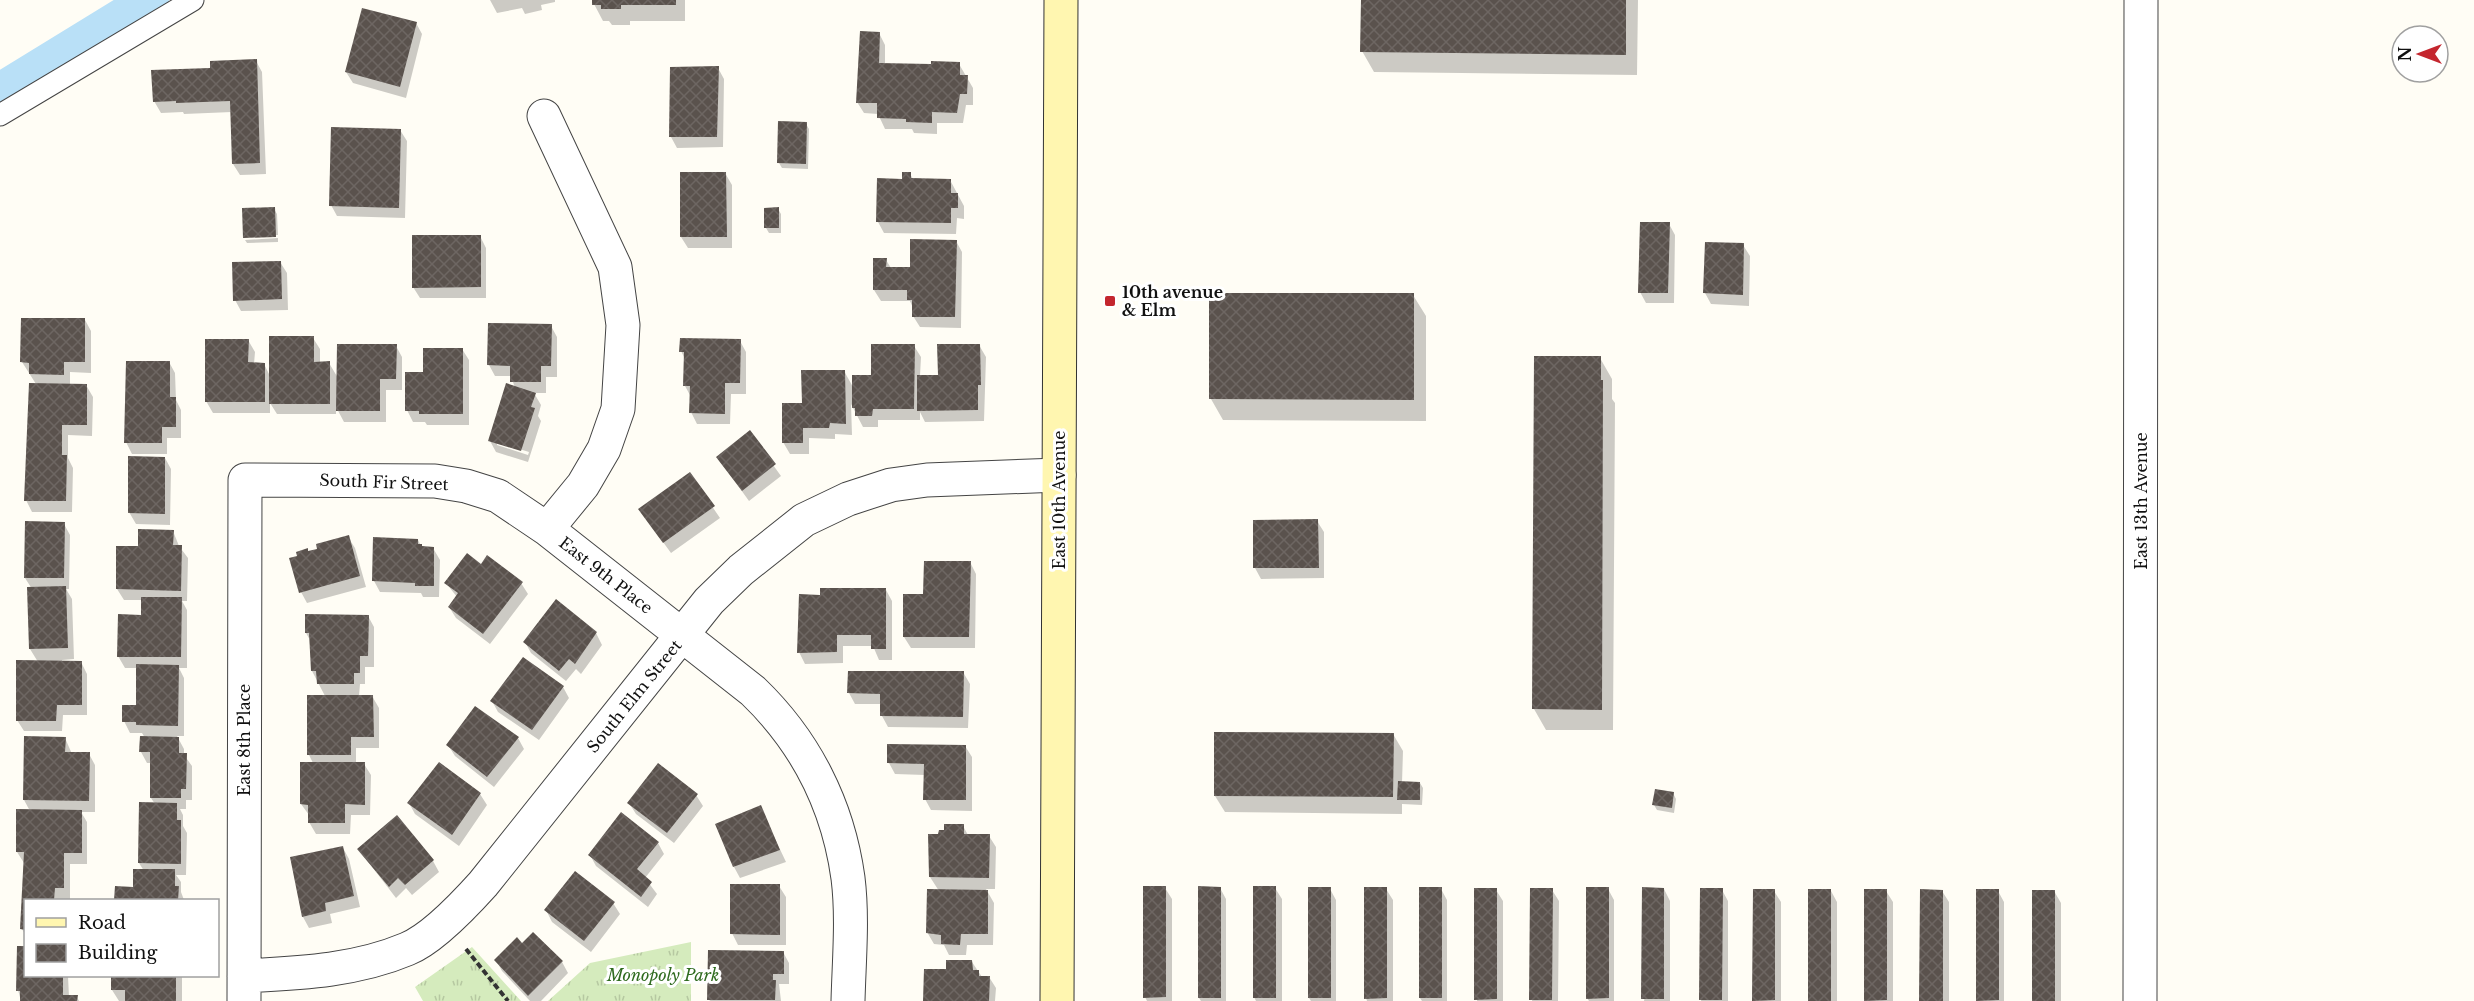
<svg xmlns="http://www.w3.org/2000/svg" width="2474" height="1001" viewBox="0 0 2474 1001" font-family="'Libre Baskerville',serif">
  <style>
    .grass { fill: url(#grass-tufts) }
    .shadow { fill: #0003; fill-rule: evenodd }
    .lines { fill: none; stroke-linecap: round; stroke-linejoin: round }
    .canal { stroke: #b9e0f7; stroke-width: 38 }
    .building { fill: url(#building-cross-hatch) }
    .service-casing { stroke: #444; stroke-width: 23 }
    .minor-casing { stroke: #444; stroke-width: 35 }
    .secondary-casing { stroke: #333; stroke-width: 35 }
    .path { stroke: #333; stroke-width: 4; stroke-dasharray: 6 3; stroke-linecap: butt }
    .service { stroke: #fff; stroke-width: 21 }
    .minor { stroke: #fff; stroke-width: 33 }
    .secondary { stroke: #fff6b0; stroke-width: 33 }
    .poi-dot { fill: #c4262e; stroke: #fff; stroke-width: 2 }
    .labels { text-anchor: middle; stroke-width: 6; stroke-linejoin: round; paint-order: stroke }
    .poi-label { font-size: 16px; font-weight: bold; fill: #111; stroke: #fff; text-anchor: start }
    .street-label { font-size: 16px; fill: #111; stroke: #fff }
    .park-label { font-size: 16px; font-style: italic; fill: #2f6b1f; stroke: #fff }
  </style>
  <defs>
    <pattern id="grass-tufts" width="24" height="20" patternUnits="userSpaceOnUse" patternTransform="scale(1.5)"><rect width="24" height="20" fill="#d5ebbd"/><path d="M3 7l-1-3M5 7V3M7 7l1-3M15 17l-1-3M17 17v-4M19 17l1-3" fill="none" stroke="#b6c8a1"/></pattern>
    <pattern id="building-cross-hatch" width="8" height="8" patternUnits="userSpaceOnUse" patternTransform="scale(1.5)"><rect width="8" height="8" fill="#5a524d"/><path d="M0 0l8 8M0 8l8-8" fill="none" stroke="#6d6662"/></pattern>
  </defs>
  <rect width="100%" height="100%" fill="#fffdf5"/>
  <path class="grass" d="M691 942V1001H548L590 963Z
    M472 947 521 1001H423L415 987Z"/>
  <path class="shadow" d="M490 0H555V2L541 5 542 10 525 14 522 8 497 13Z
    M594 0H685V21H630V25H612L609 21H603L594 4Z
    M1363 0H1638L1637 75 1374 72 1362 51Z
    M416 23 422 34 406 98 353 83 346 72Z
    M879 33 885 45V65L959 64 973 88V105H966L963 123H937V134L914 133 912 129H885L878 114 864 113 857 102Z
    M256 61 262 72 266 174 240 175 233 164 232 112 184 114 183 112 161 113 154 101 212 69Z
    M718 68 724 79 723 147 677 148 671 137Z
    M806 124 809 129 808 169 782 168 779 163Z
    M400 130 407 141 405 218 337 216 331 205Z
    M725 173 732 185V248H688L681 237Z
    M910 174 913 179 950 180 964 206V219L957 218 956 234 884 233 878 222 903 180Z
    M274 209 277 214 278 235 245 237V239L243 210Z
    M778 209 781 214V233H769L766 228Z
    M1669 224 1675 235 1674 303H1646L1640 292Z
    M480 236 486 248V298H420L413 287Z
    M278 238V242L247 243 245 240Z
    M956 241 962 252 961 328 920 327 913 316V308L910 301H881L874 290 886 260 891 268H912Z
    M1743 245 1750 256 1749 306 1711 304 1705 293Z
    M280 262 287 273 288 310 241 311 235 300Z
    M1413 295 1426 316V421L1223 420 1211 399Z
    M85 320 91 331V373L70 372V385H86L93 397 92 436 68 435V458L73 468 72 512H32L26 500 36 384 22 362Z
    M551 326 557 337V377H546V393H534L541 405 538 416 541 421 528 462 496 452 490 441 515 388 511 376H495L489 365ZM497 442 529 452 528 455 497 445Z
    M313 338 320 349V363H329L338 378 396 346 402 357V390H386V422H344L336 407V414H277L270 403V413H213L206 401 248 340 255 352 254 364H264L270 376Z
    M740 341 746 352V394H731L730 424H697L691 412V397L685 386V359L681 351Z
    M979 345 986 357 984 421 925 422 920 412V420H878V427H863L851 404 852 435 835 434V439L809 438V454H790L783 442 803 405 844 371 853 387 873 376 914 346 921 357 920 376H939Z
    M462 349 469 360V425H427L425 422H413L407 410 425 374Z
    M1600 358 1612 379V399L1615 403 1613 730H1546L1534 709Z
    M169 362 175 373 176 400 181 410V438H167V454H132L126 442Z
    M750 433 781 476 749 501 718 458Z
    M165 458 171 469 170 525 136 524 129 512Z
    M690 474 720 518 671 553 647 520Z
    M1317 521 1324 532V578L1261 579 1255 568Z
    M64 524 70 535 69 589H66L72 599 74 659 62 660V662H81L87 674V715H63L62 731H24L17 720 38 662 30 649 28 589H32L25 578Z
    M173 531 179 546 188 558 187 601H182L187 610V668H179L184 678V736H177L184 749V755L192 766V800H186V809H180L183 815V826L187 833 186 875H176L181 882V892L184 900H116V888H135L144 871 139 863 155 804 151 798 152 763H147L141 752V738H145L142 733H130L124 721 137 707 138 668H125L118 656 142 616 143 600H124L117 589 140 548Z
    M348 537 355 548 366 587 307 603 301 592 308 553Z
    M418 540 422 548H433L440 560 439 597H423L421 593 380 592 374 581Z
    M970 562 976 574 975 648H911L904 637 924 596Z
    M446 583H521L528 594 490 644 456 618 449 607 457 597Z
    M886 590 892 601V660H879L873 646H843V663L805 664 799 652 821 596Z
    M368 616 374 627V667H365V684H360L359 696H372L379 708V748H356V764H364L371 775 370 815H351L350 834H316L309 822V815L301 804 313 763 309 755V696H325L312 671 311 642 306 633Z
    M596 633 602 645 581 674 576 669 566 681 531 653 525 642Z
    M963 672 970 684 968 728 888 727 882 716V704H855L849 693Z
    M563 687 569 698 539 740 498 712 492 701Z
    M1393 734 1403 751 1402 783H1420L1423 788 1422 805 1402 804V814L1225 812 1215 796Z
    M65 738 72 754H89L95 765V812H81L87 822V864H70V899L26 900V936L22 929 24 863 17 852 30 811 24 800Z
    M518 738 524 749 494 787 455 756 448 745Z
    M965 746 972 757V811L931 810 925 799V775L895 774 889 763Z
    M1673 793 1676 799 1674 813 1657 810 1654 805Z
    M480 794 487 805 459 846 415 814 409 803Z
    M696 795 703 806 674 843 636 814 629 803Z
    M760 807 786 862 740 878 734 867Z
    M963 826 968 835 989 836 996 847 995 889H986L994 903 993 945H967L966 955H949L944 945 934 944 927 932 939 891 930 877 940 836Z
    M658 843 664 854 645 878 657 894 648 907 596 866 590 855Z
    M343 848 349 859 360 907 330 914 332 923 309 928 303 917 292 858Z
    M359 850 433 861 439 872 412 895 406 888 396 898Z
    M779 886 786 897V945H738L732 933Z
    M1165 888 1172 899V1001H1147L1145 997Z
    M1220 888 1226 899V1001H1201L1199 998Z
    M1275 888 1282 899V1001H1256L1254 997Z
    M1310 888 1330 889 1336 900V1001H1311L1309 998Z
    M1420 888 1441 889 1447 900V1001H1422L1420 998Z
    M1386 889 1393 900V1001H1367L1366 998Z
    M1608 889 1614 900V1001H1589L1587 998Z
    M1664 889 1670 901V1001H1644Z
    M1496 890 1503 901V1001H1477Z
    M1552 890 1559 901 1558 1001H1532Z
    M1722 890 1728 901V1001H1701Z
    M1774 891 1781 902V1001H1754Z
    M1831 891 1837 902V1001H1810Z
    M1886 891 1893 902V1001H1866Z
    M1942 891 1949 902V1001H1921Z
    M1998 891 2004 902V1001H1978Z
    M2054 891 2061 903V1001H2033Z
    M613 903 620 914 591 952 552 922 546 910Z
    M522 945 562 962 568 973 541 1001H530L502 971 496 960Z
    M783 952 789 963V984H779L781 1001H709Z
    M972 962 982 977H989L996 988 995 1001H925L947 971Z
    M26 976H68L69 997H77L79 1001H21L18 990Z
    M112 976H182V1001H119L112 990Z"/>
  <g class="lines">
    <path class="canal" d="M0 92 150 0"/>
  </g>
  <path class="building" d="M592 0H676V5H621V9H601V5H592Z
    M1361 0H1626V55L1360 52Z
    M362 8 417 22 400 87 345 72Z
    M860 31 880 32 879 63 931 64V61L960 62V75H968L967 94H960L957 113 932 112V123L906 122V119L877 118V103H856Z
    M257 59 260 163 232 164 230 101 176 103V101L153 102 151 70 210 68V61Z
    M719 66 717 137H669L670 67Z
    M778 121 807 122 806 164 777 163Z
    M331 127 401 129 399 208 329 206Z
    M680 172H726L727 237H680Z
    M902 172H911V178L951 179V193H958V208H951V223L876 222 877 178 902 179Z
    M275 207 276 237 243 238 242 208Z
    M779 207V228H764V208Z
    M1640 222H1670L1668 293H1638Z
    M412 235H481V287L412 288Z
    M910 239 957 240 955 317H912V300H907V290H873V258H887L886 267H910Z
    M1705 242 1744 243 1743 295 1703 293Z
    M281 261 282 299 233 301 232 262Z
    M1209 293H1414V400L1209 399Z
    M21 318H85V362H64V375L29 374V363L20 362Z
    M488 323 552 324 551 366H541V382H510V366L487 365Z
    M269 336H314V362L330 361V404H269Z
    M680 338 741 339 740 383H725V414L689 413 690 386H683L684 352H679Z
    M205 339H249L248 362 265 363V402H205Z
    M337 344H397L396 379H380V411H336Z
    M871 344H915L914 409H873L872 416H855V408H852V375H871Z
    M937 344H980L981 385H978V410L917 411V375H938Z
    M423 348H463V414H419V411H405V372H423Z
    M1534 356H1601V380H1603L1602 710 1532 709Z
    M126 361H170V397H176V427H162V443H124Z
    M801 370H845L846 424 830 423 829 428H803V443H782V403H802Z
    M29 383 87 384V425H62V455H67L66 501H24Z
    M506 383 536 393 531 407 535 408 521 451 488 441Z
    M750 430 776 464 742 491 716 457Z
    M128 456 165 457V514L128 513Z
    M690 472 715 506 663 543 638 509Z
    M1318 519 1319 568H1253V520Z
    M25 521 65 522 64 578H24Z
    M138 529 174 530 173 545H182L181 591 116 589V546H138Z
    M349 535 360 576 299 593 289 558 297 556 296 552 308 548V551L317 549 316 544Z
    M373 537 418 539V544H422V546L434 547V586H415V583L372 581Z
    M467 553 481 564 487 555 523 582 483 634 448 607 458 593 444 583Z
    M924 561H971L969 637H903V594H923Z
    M66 586 68 648 29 649 27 587Z
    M820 588H886V649H871V635H837V652L797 653 799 594 820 595Z
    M141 597H182L181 657H117L118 614 141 615Z
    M556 599 597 632 575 664 569 659 559 671 523 642Z
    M305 614 369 615 368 656H360V673H354V684H317L316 671H311L309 633H305Z
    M523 657 564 686 532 730 490 701Z
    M16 660 82 661V705H57L56 721H16Z
    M136 664 179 665 178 726 136 725V722H122V705H136Z
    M848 671H964L963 717 880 716V694L847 693Z
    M307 695H373L374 737H351V755H307Z
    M475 706 519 737 487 777 446 745Z
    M1214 732 1394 733 1393 797 1214 796Z
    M24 736 66 737 65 752H90L89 801 23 800Z
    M140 736 179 737V753H187L186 789H181V798H150V752H139Z
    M887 744 966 745V800H923L924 764 887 763Z
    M300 762H365V805L345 804V823H308V805L300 804Z
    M439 762 481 793 452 835 407 803Z
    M658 763 698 794 667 833 627 803Z
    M1398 781 1420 782V800H1397Z
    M1655 789 1674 792 1672 808 1652 805Z
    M139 802 177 803V820H181V864L138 863Z
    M761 805 780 850 733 867 715 824Z
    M16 809 82 810V853H64V888H55L54 900H26V930L20 929 24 852H16Z
    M621 812 659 842 637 869 652 882 641 897 588 855Z
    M397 815 434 860 405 885 398 878 389 887 357 849Z
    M944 824H964V834H990L989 878 929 877 928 834H938L939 830H944Z
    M343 846 354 896 325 903 326 911 302 917 290 857Z
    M133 869H175V886H179L178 900H114L115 886 133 887Z
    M575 871 615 902 584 941 544 910Z
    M730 884H780V935L730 934Z
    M1143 886H1166V997L1143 998Z
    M1198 886 1221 887V998H1198Z
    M1253 886H1276V998H1253Z
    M1308 887H1331V998H1308Z
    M1364 887H1387V998L1364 999Z
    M1419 887H1442V998H1419Z
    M1586 887H1609V998L1586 999Z
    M1642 887 1664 888V999H1641Z
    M1474 888H1497V999L1474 1000Z
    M1530 888H1553L1552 1000H1529Z
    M1700 888H1723L1722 1000H1699Z
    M927 889 988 890V934H961L960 945 941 944V935L926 933Z
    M1753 889H1775V1000L1752 1001Z
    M1808 889H1831V1001H1808Z
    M1864 889H1887V1000L1864 1001Z
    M1920 889 1943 890V1001H1919Z
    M1976 889H1999V1000L1976 1001Z
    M2032 890H2055V1001H2032Z
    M533 932 563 961 528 996 494 960 517 937 522 943Z
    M17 946H26V976H63V995H78L77 1001H20V991H16Z
    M708 950 784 951V974H773V980H776L775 1000H707Z
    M946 960H972L973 970H979V976H990L989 1001H923L924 969H946Z
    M111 976H176V1001H125V990H111Z"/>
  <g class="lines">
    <g class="service-casing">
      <path id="service" d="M0 115 193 0"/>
    </g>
    <g class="minor-casing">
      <path id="minor" d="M544 116 615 267 623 325 618 409 604 449 583 485 547 529
        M244 976C299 973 355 971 407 949 432 939 465 904 483 884L709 601 741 570 804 520 848 499 891 485 927 480 1059 475
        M244 1001 245 480 435 481 466 486 498 496 547 529 753 691C805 741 838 805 848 878 853 918 849 961 848 1001
        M2140 1001 2141 0"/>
    </g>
    <g class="secondary-casing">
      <path id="secondary" d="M1057 1001 1061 0"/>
    </g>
    <path class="path" d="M466 949 508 1001"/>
    <use href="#service" class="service"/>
    <use href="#minor" class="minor"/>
    <use href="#secondary" class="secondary"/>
  </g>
  <rect class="poi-dot" x="1104" y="295" width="12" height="12" rx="3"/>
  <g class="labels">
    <g class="poi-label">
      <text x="1122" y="298">10th avenue<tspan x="1122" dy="18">&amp; Elm</tspan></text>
    </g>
    <g class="street-label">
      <text transform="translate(384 482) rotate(2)" y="6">South Fir Street</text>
      <text transform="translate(1059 500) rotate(-90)" y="6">East 10th Avenue</text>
      <text transform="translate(2141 501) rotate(-90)" y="6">East 13th Avenue</text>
      <text transform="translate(606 575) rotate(38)" y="6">East 9th Place</text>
      <text transform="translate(634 696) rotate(-51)" y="6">South Elm Street</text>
      <text transform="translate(244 740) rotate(-90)" y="6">East 8th Place</text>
    </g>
    <g class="park-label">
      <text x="663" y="981">Monopoly Park</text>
    </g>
  </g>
  <rect x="24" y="899" width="195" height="78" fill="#ffffff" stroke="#a0a0a0" stroke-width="1.5"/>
  <rect x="36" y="918" width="30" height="9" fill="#fff6b0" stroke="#a0a0a0" stroke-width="1.5"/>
  <text x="78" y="929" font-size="18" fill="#111111">Road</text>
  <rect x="36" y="944" width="30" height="18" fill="url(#building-cross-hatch)" stroke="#a0a0a0" stroke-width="1.5"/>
  <text x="78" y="959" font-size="18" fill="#111111">Building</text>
  <g transform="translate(2420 54) rotate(270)"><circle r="28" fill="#ffffff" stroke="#a0a0a0" stroke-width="1.5"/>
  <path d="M0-4.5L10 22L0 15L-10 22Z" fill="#c4262e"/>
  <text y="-9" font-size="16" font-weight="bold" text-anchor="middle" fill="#111111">N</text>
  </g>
</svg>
